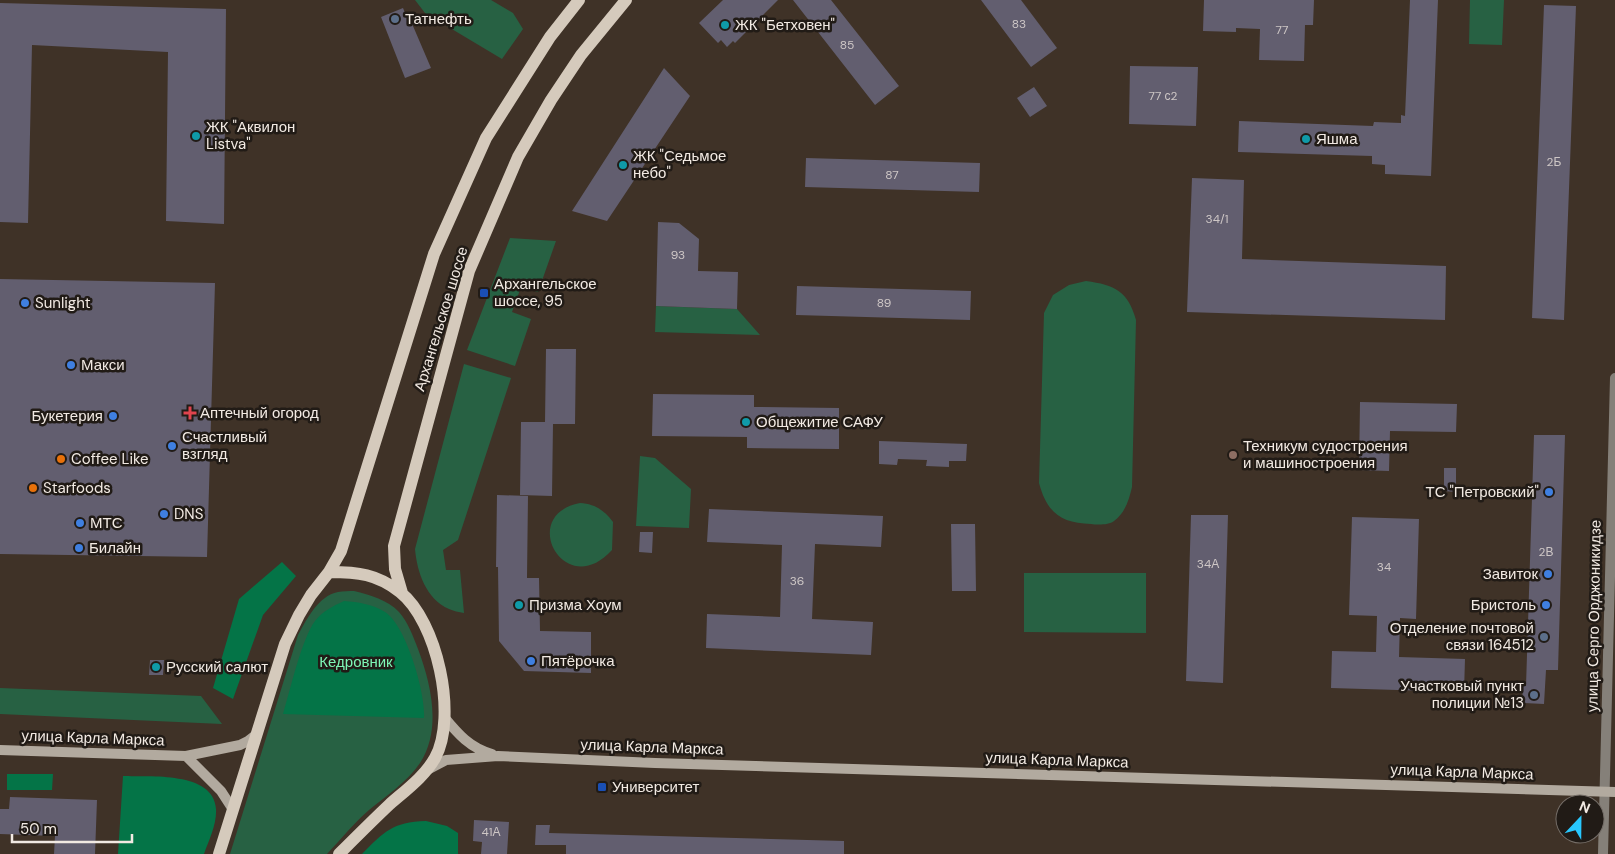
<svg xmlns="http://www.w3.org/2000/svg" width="1615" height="854" viewBox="0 0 1615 854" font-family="'DM Sans',sans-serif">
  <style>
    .green { fill: #276143 }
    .forest { fill: #047447 }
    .building { fill: #625e6f }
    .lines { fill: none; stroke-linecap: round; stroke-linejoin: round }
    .street { stroke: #858079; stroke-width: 10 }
    .secondary { stroke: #b2aa9f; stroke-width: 10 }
    .primary { stroke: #d5cabc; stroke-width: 12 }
    .service-dot { fill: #5c6f8a; stroke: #211b16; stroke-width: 2 }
    .culture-dot { fill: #0f9aa8; stroke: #211b16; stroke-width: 2 }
    .transit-dot { fill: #1a4fb4; stroke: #211b16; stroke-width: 2 }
    .shop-dot { fill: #3f7fe0; stroke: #211b16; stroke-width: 2 }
    .health-dot { fill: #e0444e; stroke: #211b16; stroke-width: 2 }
    .education-dot { fill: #8d6e63; stroke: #211b16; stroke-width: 2 }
    .food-dot { fill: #e8710a; stroke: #211b16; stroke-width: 2 }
    .labels { text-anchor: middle; stroke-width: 5; stroke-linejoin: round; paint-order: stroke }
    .number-label { font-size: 12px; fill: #cec7c6 }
    .poi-label { font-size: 15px; fill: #f2eae3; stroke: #211b16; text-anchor: start }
    .street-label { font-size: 15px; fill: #f2eae3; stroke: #211b16 }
    .park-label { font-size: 15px; fill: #7ef7b6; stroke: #211b16 }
  </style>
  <rect width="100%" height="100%" fill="#3f3227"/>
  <path class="green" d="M415 0H491L513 13 523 29 502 59 425 13Z
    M1470 0H1504L1502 45 1469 44Z
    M510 238 556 241 538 292 521 287 512 312 531 319 515 366 467 350Z
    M1086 281C1115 285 1128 291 1136 320L1132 487C1129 500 1125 513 1114 521 1109 525 1098 525 1091 524 1061 523 1047 513 1039 483L1044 313 1053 295 1069 285Z
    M656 306 737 309 760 335 655 332Z
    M464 364 511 378 458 540 443 550 446 570H460L464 613C459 612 453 611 449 609 426 599 417 572 415 549Z
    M640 456 655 458 691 489 689 528 636 526Z
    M580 503C595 504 604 510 613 522L612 550C565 602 517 515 580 503Z
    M1024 573H1146V633L1024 632Z
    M354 591C370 595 388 600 399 612 408 622 413 636 418 649 431 684 442 729 420 763 407 782 386 796 369 810 354 823 341 839 327 854H230L298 635C307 619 318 596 338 592 343 591 349 591 354 591Z
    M0 688 201 696 222 724 0 714Z"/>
  <path class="forest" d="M282 562 296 576 263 615 233 699 213 688 239 599Z
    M344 601C358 602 372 604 385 612 406 625 426 694 424 718L283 714C290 691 302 638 315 621 323 611 333 606 344 601Z
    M7 774H53L52 790H7Z
    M123 776C149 777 214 771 216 809 217 824 209 840 204 854H118Z
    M426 821 447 826 458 833V854H362C384 832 392 822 426 821Z"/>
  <path class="building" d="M723 0H778L735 43 733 41 727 47 721 40 718 43 699 23Z
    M793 0H831L899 86 875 105Z
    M981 0H1021L1057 48 1031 67Z
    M1204 0H1314L1313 25H1305L1304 61 1259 60 1260 29 1236 28V32L1203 31Z
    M1410 0H1438L1431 176 1385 174V165L1372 164V156L1238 152 1239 121 1373 126 1374 122 1401 123V115L1405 116Z
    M0 3 226 9 224 224 166 221 168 52 32 45 28 223 0 222Z
    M1544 5 1576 6 1564 320 1532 318Z
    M403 8 408 20 410 19 431 68 405 78 381 17Z
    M1130 66 1198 67 1196 126 1129 124Z
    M664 68 690 96 607 221 572 211Z
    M1034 87 1047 106 1030 117 1017 98Z
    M806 158 980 163 979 192 805 187Z
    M1192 178 1244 180 1242 259 1446 266 1445 320 1187 312Z
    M658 222 679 223 699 239 698 271 738 272 737 309 656 306Z
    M0 279 215 283 207 557 0 554Z
    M797 286 971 291 970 320 796 315Z
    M546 349H576L575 424H553L552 496 520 495 521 422H545Z
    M653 394 754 395V407L839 408V449L747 448V437L652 436Z
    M1360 402 1457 404 1456 432 1390 431 1389 471 1359 470Z
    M1534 435H1565L1558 670H1546L1544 704 1522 703 1523 686H1526Z
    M879 441 967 444 966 461H949V467L926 466 927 460 898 459 897 465 879 464Z
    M1444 468H1456V492L1444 491Z
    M497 495 528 496 527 578H539L540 631 591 632V673L524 671 499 641 498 567H496Z
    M709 509 883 516 881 547 815 544 812 619 873 622 871 655 706 648 707 614 780 617 782 545 707 542Z
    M1191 515H1228L1223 683 1186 681Z
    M1352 517 1419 519 1416 619 1400 618 1399 657 1465 659 1464 692 1331 688 1332 651 1376 652 1377 616 1349 615Z
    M951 524H975L976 591H952Z
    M640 532H653L652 553 639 552Z
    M150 660H164L163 675H149Z
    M10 797 97 800 95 854H54L55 836 0 834V809H9Z
    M474 820 509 822 507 854H481L482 842 473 841Z
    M536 825H550L549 833 844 841V854H566V845H535Z"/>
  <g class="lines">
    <path class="street" d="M1603 854 1615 378"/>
    <path class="secondary" d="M444 717C458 734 470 748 492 754
      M0 750 186 756 240 745 248 741 257 734
      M186 756 221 791 232 808
      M427 770 446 760 498 756 655 763 1615 792"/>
    <path class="primary" d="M329 572C358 572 377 574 400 592 437 621 458 716 435 758 425 776 406 790 390 804 373 820 356 837 339 854
      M402 593 395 569 394 546 469 271 518 157 551 100 581 55 626 0
      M219 854 285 644 299 615 311 595 329 572 341 551 434 254 486 138 550 37 579 0"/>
  </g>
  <g class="service-dot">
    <circle cx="395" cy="19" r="5"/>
    <circle cx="1544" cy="637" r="5"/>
    <circle cx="1534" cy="695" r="5"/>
  </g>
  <g class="culture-dot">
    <circle cx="725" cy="25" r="5"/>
    <circle cx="196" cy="136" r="5"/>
    <circle cx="1306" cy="139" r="5"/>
    <circle cx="623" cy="165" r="5"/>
    <circle cx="746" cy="422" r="5"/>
    <circle cx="519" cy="605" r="5"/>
    <circle cx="156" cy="667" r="5"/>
  </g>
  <g class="transit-dot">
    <rect x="479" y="288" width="10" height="10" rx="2.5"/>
    <rect x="597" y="782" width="10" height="10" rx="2.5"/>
  </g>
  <g class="shop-dot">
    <circle cx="25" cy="303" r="5"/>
    <circle cx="71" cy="365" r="5"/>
    <circle cx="113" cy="416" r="5"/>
    <circle cx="172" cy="446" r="5"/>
    <circle cx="1549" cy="492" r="5"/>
    <circle cx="164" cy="514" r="5"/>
    <circle cx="80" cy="523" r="5"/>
    <circle cx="79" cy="548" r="5"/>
    <circle cx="1548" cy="574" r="5"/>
    <circle cx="1546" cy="605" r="5"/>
    <circle cx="531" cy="661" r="5"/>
  </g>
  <path class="health-dot" d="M187.5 405.5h5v5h5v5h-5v5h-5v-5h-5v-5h5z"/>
  <circle class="education-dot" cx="1233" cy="455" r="5"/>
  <g class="food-dot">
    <circle cx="61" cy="459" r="5"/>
    <circle cx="33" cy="488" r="5"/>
  </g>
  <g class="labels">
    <g class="number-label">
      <text x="1019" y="28">83</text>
      <text x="1282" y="34">77</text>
      <text x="847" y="49">85</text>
      <text x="1163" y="100">77 с2</text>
      <text x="1554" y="166">2Б</text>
      <text x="892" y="179">87</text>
      <text x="1217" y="223">34/1</text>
      <text x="678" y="259">93</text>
      <text x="884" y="307">89</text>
      <text x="1546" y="556">2В</text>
      <text x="1208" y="568">34А</text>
      <text x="1384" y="571">34</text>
      <text x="797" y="585">36</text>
      <text x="491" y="836">41А</text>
    </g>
    <g class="poi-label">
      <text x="405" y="24">Татнефть</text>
      <text x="735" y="30">ЖК "Бетховен"</text>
      <text x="206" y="132">ЖК "Аквилон<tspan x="206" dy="17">Listva"</tspan></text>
      <text x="1316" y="144">Яшма</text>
      <text x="633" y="161">ЖК "Седьмое<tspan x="633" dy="17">небо"</tspan></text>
      <text x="494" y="289">Архангельское<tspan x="494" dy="17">шоссе, 95</tspan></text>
      <text x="35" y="308">Sunlight</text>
      <text x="81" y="370">Макси</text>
      <text x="200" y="418">Аптечный огород</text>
      <text x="103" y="421" text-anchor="end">Букетерия</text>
      <text x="756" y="427">Общежитие САФУ</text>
      <text x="182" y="442">Счастливый<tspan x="182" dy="17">взгляд</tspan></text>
      <text x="1243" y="451">Техникум судостроения<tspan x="1243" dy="17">и машиностроения</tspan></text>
      <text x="71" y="464">Coffee Like</text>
      <text x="43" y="493">Starfoods</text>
      <text x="1539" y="497" text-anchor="end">ТС "Петровский"</text>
      <text x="174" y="519">DNS</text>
      <text x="90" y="528">МТС</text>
      <text x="89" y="553">Билайн</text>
      <text x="1538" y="579" text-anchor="end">Завиток</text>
      <text x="529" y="610">Призма Хоум</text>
      <text x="1536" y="610" text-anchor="end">Бристоль</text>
      <text x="1534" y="633" text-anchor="end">Отделение почтовой<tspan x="1534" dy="17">связи 164512</tspan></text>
      <text x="541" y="666">Пятёрочка</text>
      <text x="166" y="672">Русский салют</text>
      <text x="1524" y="691" text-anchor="end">Участковый пункт<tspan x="1524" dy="17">полиции №13</tspan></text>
      <text x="612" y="792">Университет</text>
    </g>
    <g class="street-label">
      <text transform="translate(441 319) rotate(-73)" y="5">Архангельское шоссе</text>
      <text transform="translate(1594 616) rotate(-89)" y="5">улица Серго Орджоникидзе</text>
      <text transform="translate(93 738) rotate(2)" y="5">улица Карла Маркса</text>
      <text transform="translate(652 747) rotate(2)" y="5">улица Карла Маркса</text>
      <text transform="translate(1057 760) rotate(2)" y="5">улица Карла Маркса</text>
      <text transform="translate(1462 772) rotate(2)" y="5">улица Карла Маркса</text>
    </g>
    <g class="park-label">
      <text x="356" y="667">Кедровник</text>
    </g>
  </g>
  <g transform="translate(1580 819) rotate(22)"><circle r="24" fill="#211b16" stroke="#756e68"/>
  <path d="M0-4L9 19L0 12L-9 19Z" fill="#28c8ff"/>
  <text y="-8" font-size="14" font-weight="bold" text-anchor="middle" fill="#f2eae3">N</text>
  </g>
  <path d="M12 834v8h120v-8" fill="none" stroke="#f2eae3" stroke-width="2.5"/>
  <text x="20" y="834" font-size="15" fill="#f2eae3" stroke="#211b16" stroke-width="4" paint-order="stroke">50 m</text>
</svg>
